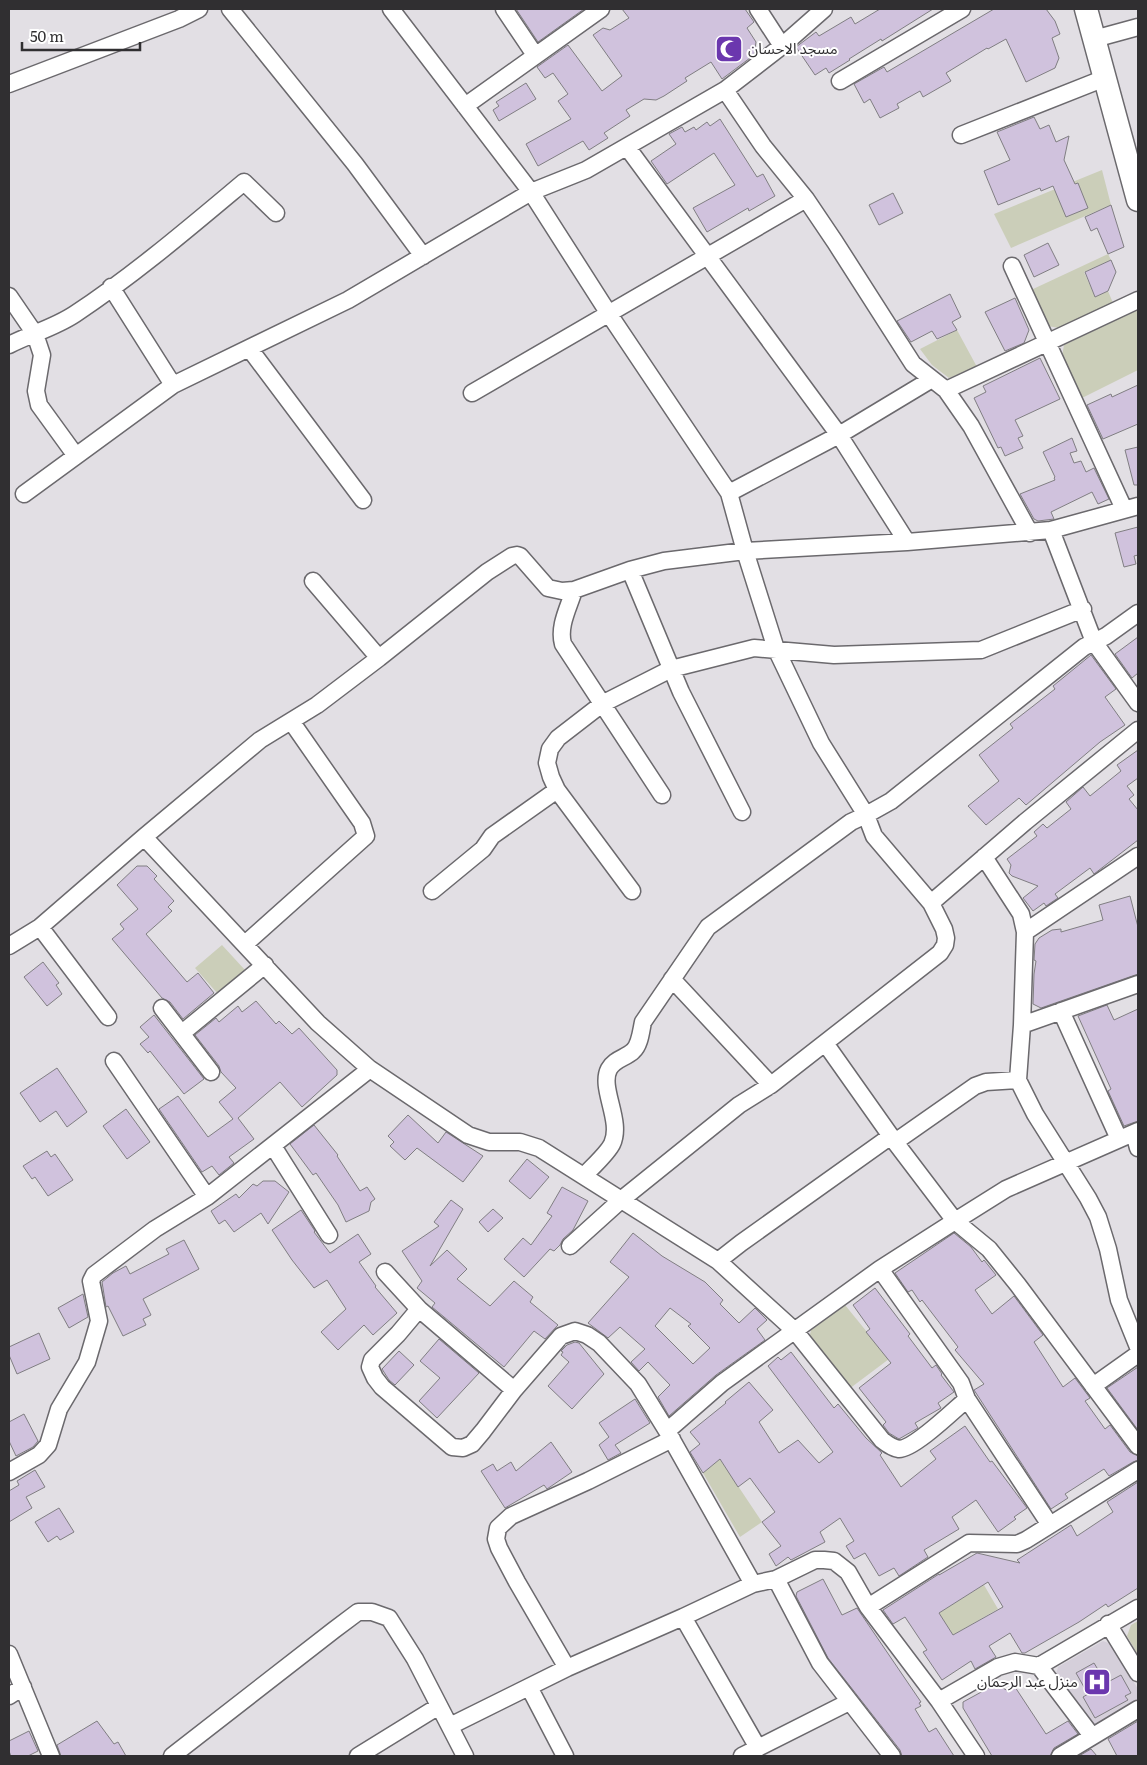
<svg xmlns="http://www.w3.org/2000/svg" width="1147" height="1765" viewBox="0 0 1147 1765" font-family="Literata,'Noto Sans Arabic',serif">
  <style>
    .built { fill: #d5cfda }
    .green { fill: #cbceb9 }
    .building { fill: #d0c2dd; stroke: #807e82; fill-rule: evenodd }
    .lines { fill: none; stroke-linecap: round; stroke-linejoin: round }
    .street-casing { stroke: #6b696d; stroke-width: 19 }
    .secondary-casing { stroke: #6b696d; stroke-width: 25 }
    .street { stroke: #fff; stroke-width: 16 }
    .secondary { stroke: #fff; stroke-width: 22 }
    .labels { text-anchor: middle; stroke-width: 4; stroke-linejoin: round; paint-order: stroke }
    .poi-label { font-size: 15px; fill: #302f31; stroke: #fff; text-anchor: start }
  </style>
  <rect width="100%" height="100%" fill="#e2dfe4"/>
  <path class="built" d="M1103 1641 1111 1644 1138 1689 1137 1701 1098 1726 1087 1721 1056 1675 1058 1667Z"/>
  <path class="green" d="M1102 170 1111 205 1011 248 994 214Z
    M1108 254 1111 260 1084 272 1095 297 1108 291 1113 303 1059 328 1048 326 1031 290Z
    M1137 310 1138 315V370L1082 398 1062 356 1064 345Z
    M957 330 977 367 949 378 932 365 920 349Z
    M222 945 245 970 218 994 195 968Z
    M845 1305 889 1359 849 1389 809 1339 811 1330Z
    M720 1459 762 1522 740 1537 703 1473Z
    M984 1585 998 1609 953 1635 939 1613Z
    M1138 1621V1655L1127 1636 1131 1625Z"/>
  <path class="building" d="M516 9H584L538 42Z
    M622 9H745L754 22 747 28 756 42 754 55 722 79 711 62 685 78 687 81 664 96 656 100 644 99 626 110 630 116 604 133 608 138 589 150 583 141 538 166 526 144 571 119 558 101 568 94 553 73 545 78 537 67 568 45 602 91 622 76 593 35 603 28 610 30 629 18Z
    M880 9H933L882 41 881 39 849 59 850 60 829 73 826 68 815 75 796 47 816 32 819 36 851 17 855 24Z
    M994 9H1046L1055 21 1060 34 1052 38 1059 58 1055 68 1026 82 1006 39 988 49 987 48 946 73 951 81 923 97 920 91 897 104 899 108 880 118 870 99 864 103 854 84 884 67 887 72Z
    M526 83 536 99 499 121 493 110 499 106 496 102Z
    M1034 117 1040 129 1049 125 1056 142 1069 136 1064 160 1075 184 1078 183 1088 208 1066 217 1053 186 1041 191 1040 188 998 205 984 171 1010 160 997 132Z
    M720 119 757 177 763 174 775 196 749 211 748 208 707 232 693 208 735 185 714 153 667 184 651 161 676 144 669 134 682 127 685 132 694 127 696 130 707 122 710 126Z
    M893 193 903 213 879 225 869 205Z
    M1111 205 1124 247 1108 254 1097 228 1091 231 1085 217Z
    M1048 243 1059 265 1034 277 1024 255Z
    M1111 260 1116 272 1108 291 1095 297 1085 272Z
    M950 294 961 317 952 322 957 330 937 339 932 331 911 342 897 321Z
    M1015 298 1029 330 1024 343 1005 351 985 312Z
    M1040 358 1060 399 1015 420 1023 436 1018 438 1023 448 1005 456 1001 447 998 448 974 398 986 392 983 386Z
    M1138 385V424L1103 439 1087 405 1111 394 1112 397Z
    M1072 438 1077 451 1070 453 1074 463 1081 461 1086 472 1094 468 1109 499 1098 504 1092 492 1051 512 1054 519 1038 521 1034 519 1020 494 1055 480 1054 478 1055 477 1043 452Z
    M1138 447V485H1134L1125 450Z
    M1138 527V555L1134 556 1136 564 1124 567 1115 533Z
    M1138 637V673L1132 678 1115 654Z
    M1091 655 1116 689 1105 697 1125 725 1100 742 1026 805 1019 798 986 825 968 806 999 781 979 755 1013 728 1010 724 1055 689 1053 686Z
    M1138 750V778L1127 786 1134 795 1129 799 1138 810V840L1094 874 1090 868 1055 894 1058 898 1046 906 1044 903 1033 911 1023 898 1038 886 1012 876 1009 873 1011 865 1007 859 1037 836 1034 832 1043 824 1047 828 1071 809 1066 802 1083 787 1090 796 1121 771 1117 765Z
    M137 866H147L157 876 154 879 174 901 168 907 172 911 146 934 187 982 198 973 214 993 183 1019 170 1002 162 998 112 939 124 929 120 924 138 909 117 885Z
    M1130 896 1138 927V974L1041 1008 1033 1004 1034 974 1036 961 1034 960 1035 944 1039 938 1052 930 1061 929V932L1103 920 1099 905Z
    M43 962 59 983 56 985 62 994 47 1006 24 977Z
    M256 1001 276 1024 279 1021 292 1034 299 1028 337 1070V1075L302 1107 280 1082 238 1118 254 1139 229 1157 234 1163 219 1175 212 1166 202 1172 159 1109 178 1096 208 1137 233 1119 219 1102 236 1088 221 1072 219 1066 195 1035 216 1018 219 1022 238 1006 242 1012Z
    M1107 1005 1114 1020 1138 1009V1121L1124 1126 1108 1091 1111 1089 1078 1016Z
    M154 1015 204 1079 184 1094 150 1051 148 1053 140 1044 149 1037 140 1027Z
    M57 1068 87 1112 67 1127 56 1111 40 1122 20 1093Z
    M126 1109 150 1142 127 1159 103 1126Z
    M408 1115 438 1143 446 1132 483 1156 463 1182 417 1148 405 1160 390 1146 394 1142 388 1136Z
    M314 1125 338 1155 337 1156 360 1191 367 1187 375 1199 371 1202 369 1211 346 1222 338 1205 316 1173 313 1175 290 1144Z
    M47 1151 51 1157 55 1154 73 1180 48 1196 35 1177 32 1179 23 1166Z
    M527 1159 549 1177 530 1199 509 1181Z
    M263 1181H275L289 1192 268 1224 261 1213 234 1232 225 1220 219 1224 211 1211 236 1194 239 1198 253 1184 257 1186Z
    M562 1187 588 1201 573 1230 563 1239 560 1245 554 1251 550 1249 524 1277 504 1259 523 1238 531 1245 552 1216 547 1213Z
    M451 1200 463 1209 430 1266 447 1250 467 1269 457 1279 490 1306 514 1281 533 1297 530 1302 558 1325 545 1339 534 1331 504 1367 432 1307 435 1303 417 1288 422 1281 402 1251 439 1226 434 1222Z
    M493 1209 503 1218 488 1232 479 1222Z
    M301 1210 315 1231 314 1232 330 1253 358 1234 371 1254 359 1262 376 1286 375 1287 397 1313 373 1335 364 1325 338 1350 321 1332 346 1309 327 1280 314 1288 292 1260 272 1230Z
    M633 1233 662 1256 705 1282 723 1300 720 1304 739 1323 755 1308 767 1320 757 1329 765 1340 716 1375 669 1416 658 1397 670 1385 648 1362 639 1371 631 1362 645 1349 620 1327 608 1338 588 1323 629 1277 610 1262ZM670 1308 691 1324 688 1326 710 1348 693 1364 655 1326Z
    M954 1233 971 1247 982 1262 984 1260 996 1275 975 1290 992 1314 1014 1296 1043 1335 1034 1342 1063 1387 1075 1378 1090 1398 1085 1401 1105 1429 1110 1425 1130 1452 1138 1456V1460L1133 1462 1109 1476 1104 1469 1065 1494 1068 1498 1051 1509 976 1393 974 1390 984 1384 955 1350 958 1347 922 1300 920 1302 912 1290 908 1292 895 1273Z
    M184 1240 199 1269 143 1299 151 1315 143 1319 146 1325 123 1336 108 1306 106 1307 102 1282 113 1273 126 1266 130 1274 169 1254 166 1249Z
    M875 1288 910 1334 908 1336 932 1368 936 1365 942 1374 941 1375 954 1392 938 1403 941 1408 915 1423 918 1428 899 1439 889 1433 883 1425 886 1422 859 1388 891 1363 866 1332 870 1329 853 1305Z
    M83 1294 88 1317 69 1328 58 1308Z
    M39 1333 50 1359 17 1374 9 1355V1347Z
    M439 1339 479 1373 437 1418 419 1401 440 1378 420 1361Z
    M575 1342 579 1343 604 1374 572 1409 548 1386 569 1362 561 1355 563 1352 561 1351 567 1345Z
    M399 1351 414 1365 395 1385 389 1380 382 1369Z
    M791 1352 834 1408 838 1404 866 1438 882 1453 880 1455 901 1487 936 1459 930 1451 965 1426 990 1462 992 1461 1027 1508 1014 1517 1016 1519 998 1532 976 1500 952 1517 959 1529 924 1550 928 1557 899 1576 894 1568 879 1576 865 1553 854 1559 846 1546 854 1541 840 1518 820 1532 825 1542 791 1560 788 1557 776 1566 769 1554 781 1546 762 1522 775 1512 750 1478 738 1487 720 1459 703 1473 690 1452 700 1444 690 1432 726 1403 725 1402 749 1382 773 1410 759 1422 779 1453 798 1440 819 1463 833 1452 768 1366 778 1357 781 1360Z
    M1138 1367V1430L1107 1388Z
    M635 1399 650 1423 615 1445 621 1453 608 1460 599 1445 609 1437 599 1423Z
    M24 1414 38 1441 33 1447 16 1456 9 1441V1422Z
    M551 1442 572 1472 547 1489 544 1485 505 1508 481 1471 493 1464 497 1471 511 1462 516 1471Z
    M35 1470 45 1487 26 1497 32 1508 9 1522V1491L19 1485 17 1481Z
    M1138 1482V1588L1108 1607 1106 1604 1079 1622 1025 1653H1022L1010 1633 989 1646 996 1657 975 1669 971 1661 942 1680 923 1652 927 1650 905 1617 893 1624 883 1610 939 1574V1575L977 1553 1020 1563 1017 1560 1071 1525 1077 1536 1113 1512 1107 1502ZM988 1582 1003 1607 953 1635 939 1613Z
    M59 1508 74 1532 60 1540 57 1536 48 1542 35 1522Z
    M823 1579 842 1615 857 1608 921 1702 919 1703 921 1706 915 1709 929 1732 936 1728 954 1756H902L900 1750 828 1658 796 1596 797 1592Z
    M1094 1663 1106 1683 1121 1675 1131 1693 1125 1696 1128 1700 1095 1718 1083 1697 1088 1694 1076 1673Z
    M996 1684 1008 1691 1015 1687 1046 1734 1068 1721 1078 1734 1054 1748 1050 1756H992L963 1708V1702Z
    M97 1721 114 1744 118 1742 126 1756H61L57 1745Z
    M1138 1721V1756H1117L1108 1739Z
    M29 1731 38 1751 28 1756H11L9 1751V1741Z
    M1091 1749 1097 1756H1079Z"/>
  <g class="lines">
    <g class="street-casing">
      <path id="street" d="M230 9 355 164 423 256
        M391 9 531 192 609 314 729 493 745 551 776 649 821 743 866 815 874 836 931 903 944 929 946 938 945 945 940 953 771 1085 739 1105 621 1200 570 1246
        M504 9 535 55
        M758 9 782 46
        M1094 39 1138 27
        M840 81 962 9
        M9 84 179 19 199 9
        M725 90 763 146 806 199 835 242 913 364 946 390 971 426 1030 533
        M465 106 601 9
        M961 135 1105 78
        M627 147 839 435 907 542
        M1012 266 1124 509
        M111 287 173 385
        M9 296 35 334 42 355 36 391 39 405 76 456 173 385 348 300 531 192 586 170 725 90 782 46 824 9
        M9 345C30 334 54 328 75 314 134 275 189 228 244 182L276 213
        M249 348 363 500
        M946 390 1138 300
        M472 393 806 199
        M729 493 839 435 932 379
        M24 494 76 456
        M1051 530 1094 642 1138 703
        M630 570 681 692 742 812
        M313 581 379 658
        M574 590C569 607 558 626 563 644L662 795
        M144 837 318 1023 370 1069 468 1135 489 1142H520L539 1148 718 1261 795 1331 882 1440C887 1444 892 1448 899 1449 914 1449 954 1410 967 1399
        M984 857 1021 914 1025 932 1022 1025 1018 1080 1035 1114 1088 1198 1098 1217 1108 1249 1119 1300 1138 1347
        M432 891 483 849 492 836 557 790
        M632 891 557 790 551 777 547 763 550 749 558 738 602 704 671 669 754 648 834 655 981 650 1083 609
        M931 903 1025 822 1138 730
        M40 927 108 1017
        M1025 932 1138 856
        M245 944 366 836 362 823 291 721
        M9 946 40 927 144 837 260 740 317 705 379 658 487 572 512 556 517 555 520 556 548 588 562 591 574 590 630 570 664 561 745 551 907 542 1051 530 1138 506
        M672 979 771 1085
        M162 1008 211 1072
        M1061 1011 1119 1139
        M1022 1025 1138 984
        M182 1033 265 965
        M825 1043 895 1142 955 1221 989 1249 1018 1285 1138 1446
        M114 1061 207 1197
        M1134 1133 1138 1148
        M895 1142 975 1086 986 1082 1018 1080
        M273 1146 329 1235
        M584 1176C592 1167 607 1154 612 1144 623 1121 599 1088 609 1069 614 1059 626 1058 633 1051 640 1045 641 1031 643 1022L708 927 851 822 866 815 891 801 1084 647 1106 636 1138 613
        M718 1261 741 1243 891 1136
        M880 1269 961 1383 967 1399 1050 1525
        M385 1272 419 1309 398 1334 372 1360 370 1367 375 1378 382 1387 452 1447 463 1448 472 1444 483 1431 514 1390 561 1336 575 1331 587 1335 599 1343 638 1384 667 1431 753 1584
        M419 1309 514 1390
        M1093 1386 1138 1354
        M667 1431 722 1383 880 1269 955 1221 1006 1189 1138 1131
        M9 1472 39 1455 48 1445 59 1409 87 1362 99 1321 91 1281 94 1275 155 1229 207 1197 370 1069
        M776 1579 820 1663 892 1756
        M868 1607 969 1543 1017 1544 1026 1540 1138 1470
        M683 1617 758 1748
        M1108 1624 1138 1673
        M9 1654 51 1756
        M1039 1666 1092 1736
        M567 1668 517 1582 499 1548 496 1539 498 1528 511 1516 588 1481 672 1439
        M529 1687 565 1756
        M9 1696 23 1687
        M939 1701 998 1667 1015 1662 1039 1666 1138 1608
        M450 1726 567 1668 683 1617 753 1584 776 1579 815 1560H824L834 1561 848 1572 868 1607 939 1701 976 1756
        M172 1756 334 1630 358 1612H372L389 1618 415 1659 465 1756
        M358 1756 439 1706
        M742 1756 849 1702
        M1060 1756 1138 1709"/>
    </g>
    <g class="secondary-casing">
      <path id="secondary" d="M1086 9 1138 200"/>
    </g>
    <use href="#street" class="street"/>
    <use href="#secondary" class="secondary"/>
  </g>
  <defs>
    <g id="mosque-square" transform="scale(1.4375)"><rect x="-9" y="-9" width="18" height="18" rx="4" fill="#6b37ae" stroke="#fff"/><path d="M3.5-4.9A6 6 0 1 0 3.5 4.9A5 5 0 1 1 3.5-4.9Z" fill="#fff"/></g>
    <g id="hospital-square" transform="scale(1.4375)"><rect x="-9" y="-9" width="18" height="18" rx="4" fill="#6b37ae" stroke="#fff"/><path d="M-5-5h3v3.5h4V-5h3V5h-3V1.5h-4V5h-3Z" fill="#fff"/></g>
  </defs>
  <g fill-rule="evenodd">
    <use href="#mosque-square" x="729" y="49"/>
    <use href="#hospital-square" x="1097" y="1682"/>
  </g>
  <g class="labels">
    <g class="poi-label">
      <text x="748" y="54">مسجد الاحسان</text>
      <text x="1078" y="1687" text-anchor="end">منزل عبد الرحمان</text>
    </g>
  </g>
  <rect width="1147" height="1765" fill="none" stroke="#302f31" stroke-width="20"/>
  <path d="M22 42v8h118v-8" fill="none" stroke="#302f31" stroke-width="2.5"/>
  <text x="30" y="42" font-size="15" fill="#302f31" stroke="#ffffff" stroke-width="4" paint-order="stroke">50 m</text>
</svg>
